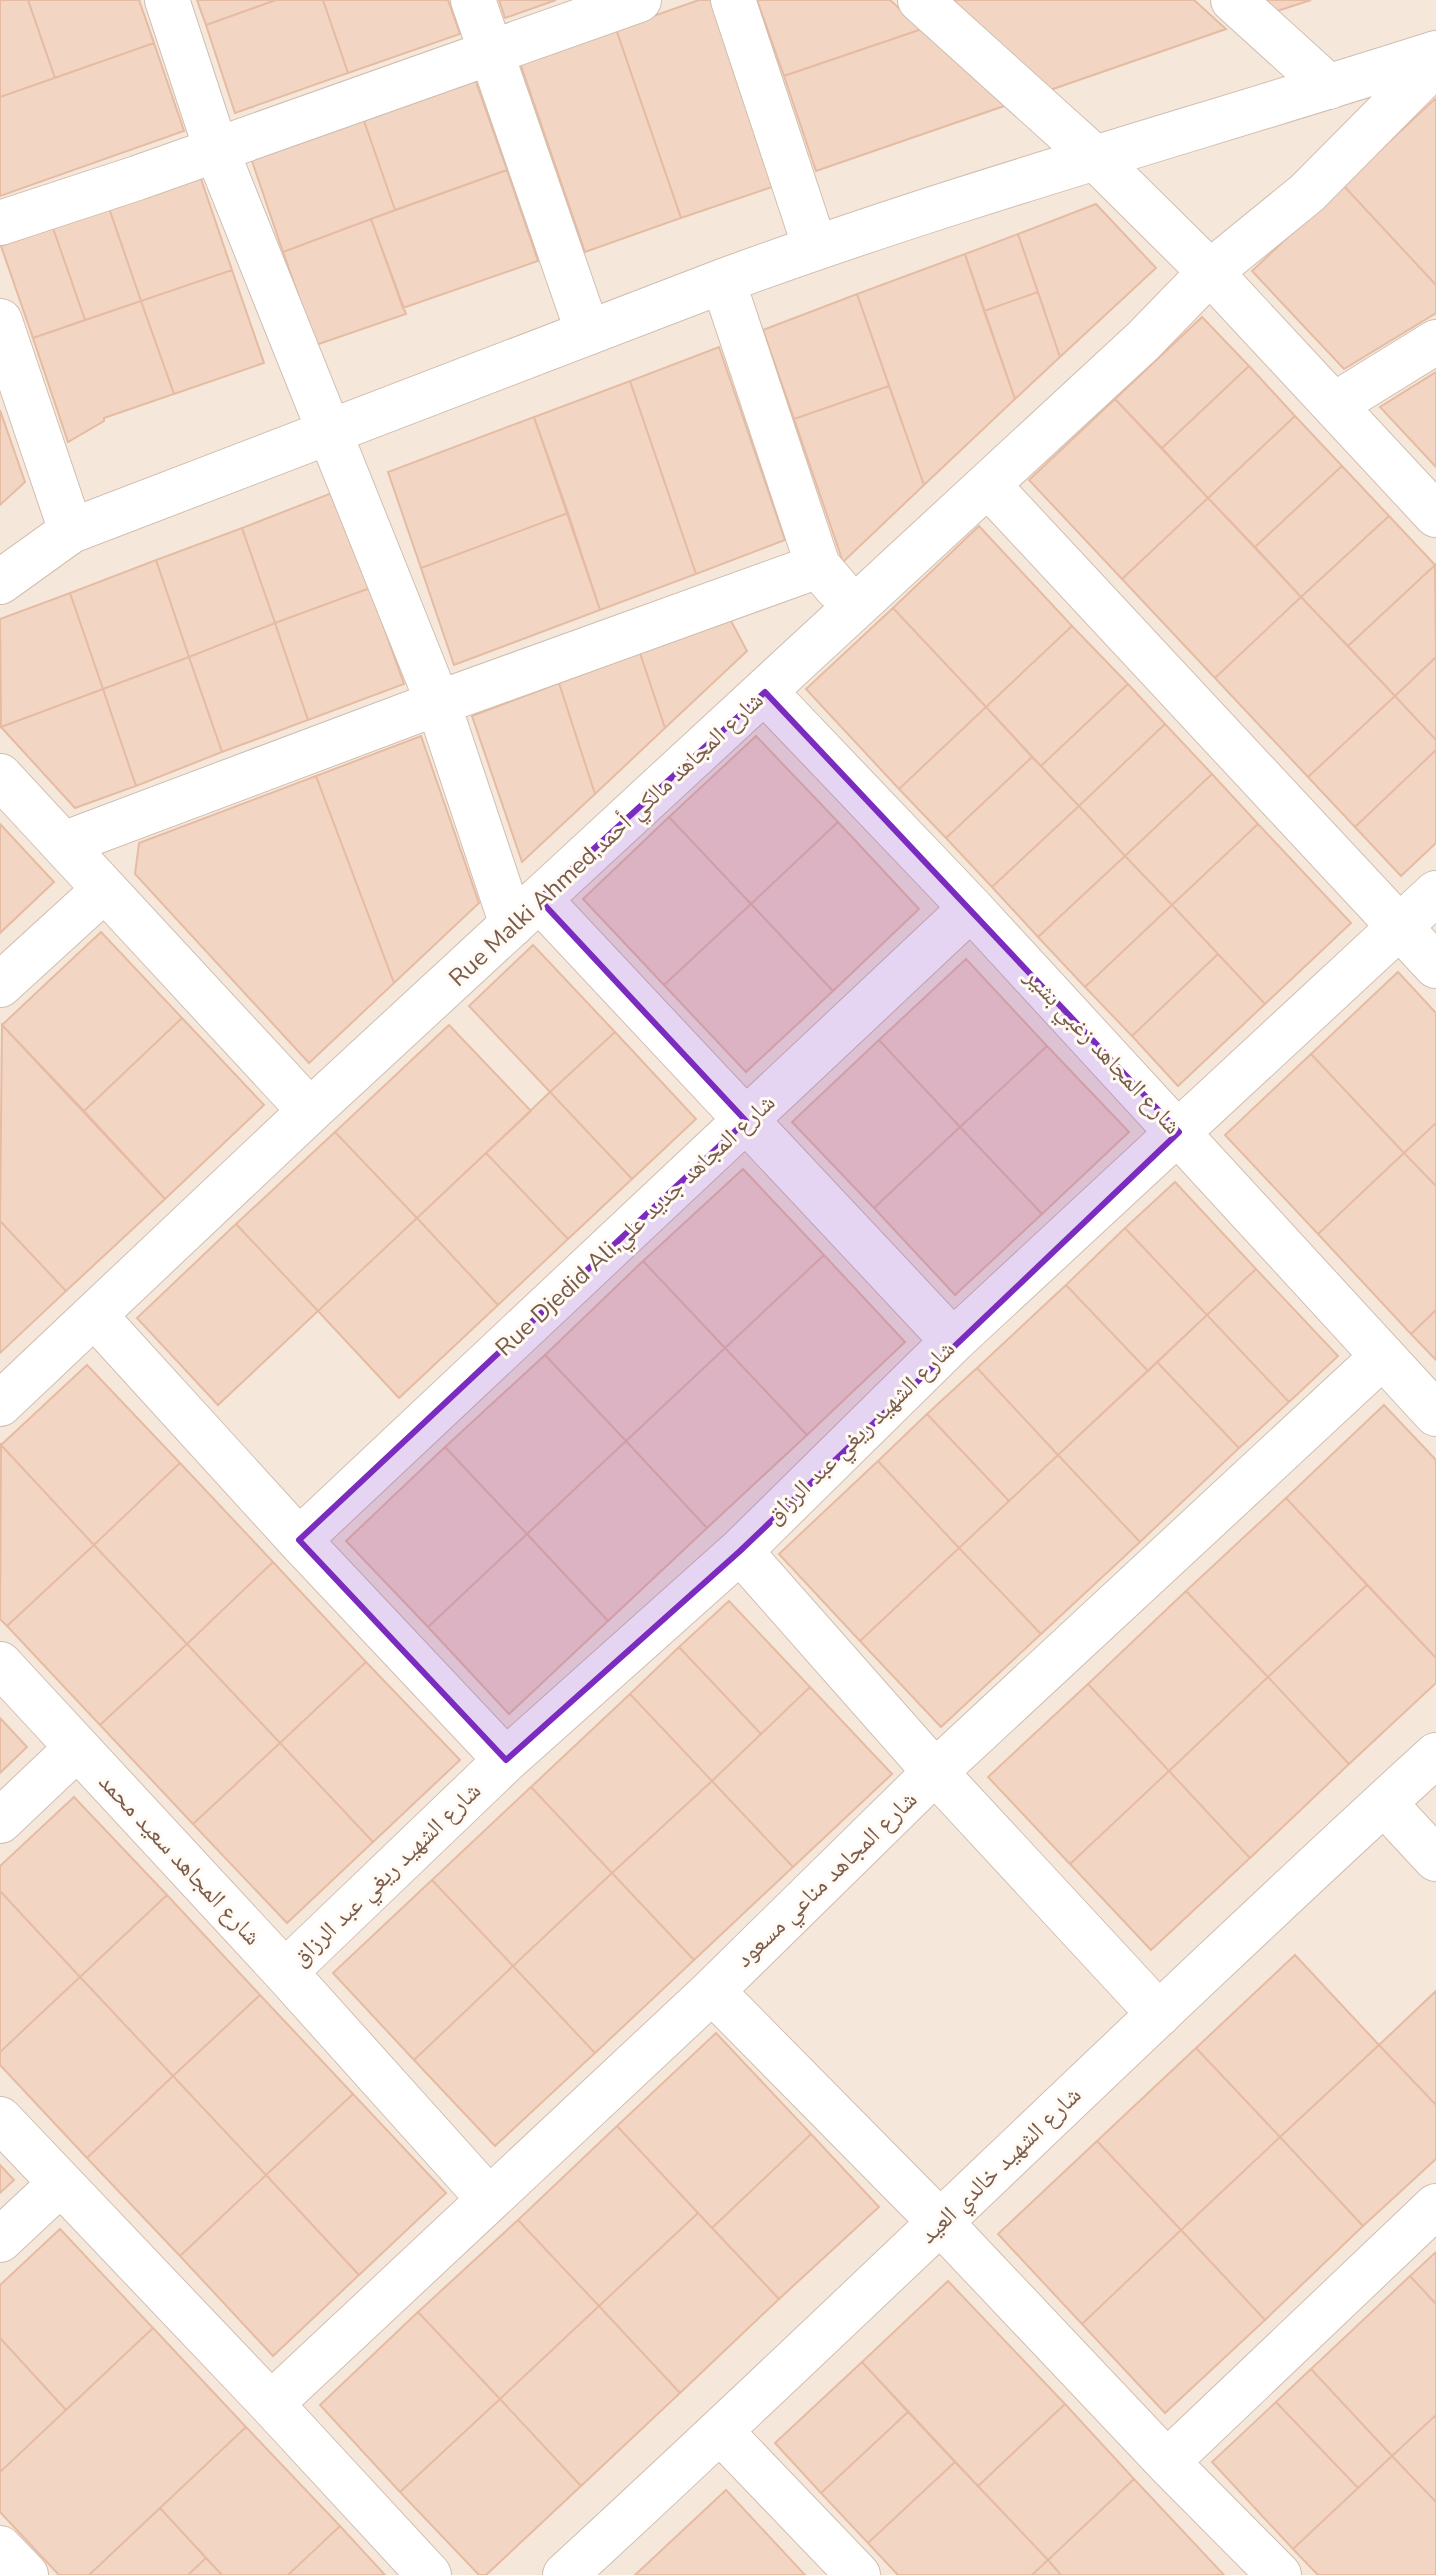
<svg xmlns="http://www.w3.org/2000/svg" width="1436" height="2575" viewBox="0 0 1436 2575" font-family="'Nunito Sans','Noto Naskh Arabic',sans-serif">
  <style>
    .residential { fill: #f5e8da }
    .building { fill: #f3d5c3; stroke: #e6bba3; stroke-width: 2 }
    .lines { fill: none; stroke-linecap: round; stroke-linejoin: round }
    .minor-casing { stroke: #d1beb0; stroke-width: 46 }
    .tertiary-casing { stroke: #d1beb0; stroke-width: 46 }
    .minor { stroke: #fff; stroke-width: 44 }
    .tertiary { stroke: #fff; stroke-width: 44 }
    .marked { fill: #7b2cbf; fill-opacity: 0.2; stroke: #7b2cbf; stroke-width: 6; stroke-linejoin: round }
    .labels { text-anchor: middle; stroke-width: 6; stroke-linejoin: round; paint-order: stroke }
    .street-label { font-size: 24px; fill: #7a5c4d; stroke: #fffaf3 }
  </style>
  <rect width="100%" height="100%" fill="#fdf6ec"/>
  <path class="residential" d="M0 0H1436V2575H0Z"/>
  <path class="building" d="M0 0H28L55 78 0 97Z
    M28 0H139L154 43 55 78Z
    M197 0H276L206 25Z
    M276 0H323L348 73 235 113 206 25Z
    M323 0H448L460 34 348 73Z
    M499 0H556L505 18Z
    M699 0H714L778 185 681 218 616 29Z
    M757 0H890L922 29 784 76Z
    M951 0H1194L1226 29 1050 90Z
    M1265 0H1311L1277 11Z
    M616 29 681 218 585 252 520 63Z
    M922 29 1007 105 816 171 784 76Z
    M154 43 184 131 0 196V97Z
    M475 79 507 170 395 210 363 118Z
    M1436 98V285L1343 185Z
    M363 118 395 210 283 252 251 158Z
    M507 170 538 261 403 308 371 219Z
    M200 176 232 270 141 301 109 208Z
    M1343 185 1436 285V313L1344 369 1252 271Z
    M1096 204 1156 268 1060 357 1018 234Z
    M109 208 141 301 85 320 53 228Z
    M371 219 406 314 316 345 283 252Z
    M53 228 85 320 33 338 1 246Z
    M1018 234 1038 292 984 311 965 254Z
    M965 254 1015 399 924 485 857 294Z
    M232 270 264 363 174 394 141 301Z
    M1038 292 1060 357 1015 399 984 311Z
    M857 294 889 386 794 419 763 330Z
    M141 301 174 394 104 418V421L68 442 33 338Z
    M1202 317 1249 366 1162 448 1115 399Z
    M719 347 785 540 696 574 630 381Z
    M1249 366 1295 416 1208 498 1162 448Z
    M1436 372V467L1380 407Z
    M630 381 696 574 600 610 534 417Z
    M889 386 924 485 843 562 794 419Z
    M1115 399 1208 498 1122 579 1029 480Z
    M0 410 25 482 0 505Z
    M1295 416 1342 466 1255 547 1208 498Z
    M534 417 568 513 421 568 388 472Z
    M1342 466 1389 516 1301 597 1255 547Z
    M337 491 370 588 275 623 242 528Z
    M1208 498 1301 597 1215 678 1122 579Z
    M568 513 600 610 454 665 421 568Z
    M1389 516 1435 565 1348 646 1301 597Z
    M979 526 1072 626 986 707 893 608Z
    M242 528 275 623 189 657 156 560Z
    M156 560 189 657 103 689 70 593Z
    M1435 565 1436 657 1395 696 1348 646Z
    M370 588 404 684 308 720 275 623Z
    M70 593 103 689 1 727 0 619Z
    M1301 597 1395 696 1308 777 1215 678Z
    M893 608 986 707 899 789 806 689Z
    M730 619 747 651 665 728 640 653Z
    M275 623 308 720 222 752 189 657Z
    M1072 626 1128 684 1041 766 986 707Z
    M640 653 665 728 595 794 559 683Z
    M189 657 222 752 136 786 103 689Z
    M1436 657V740L1395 696Z
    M559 683 595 794 522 862 472 716Z
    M1128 684 1165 724 1079 806 1041 766Z
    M103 689 136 786 75 808 1 727Z
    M1395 696 1436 740V750L1355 827 1308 777Z
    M986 707 1032 757 946 838 899 789Z
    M1165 724 1212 774 1125 856 1079 806Z
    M421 736 479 903 394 983 316 776Z
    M756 736 838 822 751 904 669 817Z
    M1436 750V843L1401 876 1355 827Z
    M1032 757 1079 806 992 887 946 838Z
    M1212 774 1258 824 1172 905 1125 856Z
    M316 776 394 983 309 1063 135 874 139 843Z
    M1079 806 1125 856 1038 937 992 887Z
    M669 817 751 904 664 985 583 899Z
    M838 822 919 909 833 991 751 904Z
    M0 824 54 882 0 933Z
    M1258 824 1351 923 1265 1004 1172 905Z
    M1125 856 1172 905 1085 987 1038 937Z
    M751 904 833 991 746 1072 664 985Z
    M1172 905 1218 954 1132 1036 1085 987Z
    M101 932 182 1018 84 1111 2 1025Z
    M533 945 615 1032 550 1092 469 1006Z
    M1218 954 1265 1004 1178 1086 1132 1036Z
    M966 959 1047 1046 960 1127 879 1040Z
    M1398 972 1436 1013V1123L1404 1153 1311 1054Z
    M182 1018 264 1105 165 1199 84 1111Z
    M2 1025 165 1199 66 1291 0 1221Z
    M449 1025 531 1111 417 1218 335 1132Z
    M615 1032 696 1119 632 1179 550 1092Z
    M879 1040 960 1127 874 1208 792 1122Z
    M1047 1046 1129 1132 1042 1214 960 1127Z
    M1311 1054 1404 1153 1318 1234 1225 1135Z
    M550 1092 632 1179 568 1239 486 1153Z
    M1436 1123V1186L1404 1153Z
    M960 1127 1042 1214 955 1295 874 1208Z
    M335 1132 417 1218 318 1311 236 1224Z
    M486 1153 568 1239 498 1305 417 1218Z
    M1404 1153 1436 1186V1310L1411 1334 1318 1234Z
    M743 1169 824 1255 725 1348 643 1261Z
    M1175 1182 1256 1269 1207 1315 1125 1228Z
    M417 1218 498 1305 399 1398 318 1311Z
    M0 1221 66 1291 0 1353Z
    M236 1224 318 1311 218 1405 137 1318Z
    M1125 1228 1207 1315 1148 1371 1066 1285Z
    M824 1255 905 1342 807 1435 725 1348Z
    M643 1261 725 1348 626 1441 545 1355Z
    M1256 1269 1338 1356 1289 1402 1207 1315Z
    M1066 1285 1148 1371 1058 1455 977 1368Z
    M1436 1310V1360L1411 1334Z
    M1207 1315 1289 1402 1239 1448 1157 1362Z
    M725 1348 807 1435 707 1528 626 1441Z
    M545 1355 626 1441 527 1534 445 1447Z
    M1157 1362 1239 1448 1140 1542 1058 1455Z
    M87 1365 180 1463 94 1545 1 1445Z
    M977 1368 1058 1455 1009 1501 927 1414Z
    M1384 1405 1436 1460V1658L1286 1498Z
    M927 1414 1009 1501 959 1548 878 1461Z
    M626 1441 707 1528 608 1621 527 1534Z
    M1 1445 94 1545 7 1626 0 1619Z
    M445 1447 527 1534 428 1627 346 1541Z
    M1058 1455 1140 1542 1041 1634 959 1548Z
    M878 1461 959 1548 860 1641 779 1554Z
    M180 1463 273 1562 187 1644 94 1545Z
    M1286 1498 1367 1585 1268 1677 1186 1591Z
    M527 1534 608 1621 509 1714 428 1627Z
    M94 1545 187 1644 100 1725 7 1626Z
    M959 1548 1041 1634 941 1727 860 1641Z
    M273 1562 366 1662 280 1743 187 1644Z
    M1367 1585 1436 1658V1683L1349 1764 1268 1677Z
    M1186 1591 1268 1677 1169 1771 1088 1684Z
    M729 1601 810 1687 761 1734 679 1647Z
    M187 1644 280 1743 193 1824 100 1725Z
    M679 1647 761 1734 712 1781 630 1694Z
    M366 1662 460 1760 373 1842 280 1743Z
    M1268 1677 1349 1764 1250 1858 1169 1771Z
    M1088 1684 1169 1771 1070 1864 988 1777Z
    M810 1687 892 1774 793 1867 712 1781Z
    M630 1694 712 1781 612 1873 531 1787Z
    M0 1718 27 1747 0 1773Z
    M280 1743 373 1842 287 1923 193 1824Z
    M1169 1771 1250 1858 1151 1950 1070 1864Z
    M712 1781 793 1867 694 1960 612 1873Z
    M531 1787 612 1873 513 1966 432 1880Z
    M74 1797 167 1895 80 1977 0 1891V1866Z
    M612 1873 694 1960 595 2053 513 1966Z
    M432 1880 513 1966 414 2060 333 1973Z
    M0 1891 80 1977 0 2052Z
    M167 1895 260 1995 173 2076 80 1977Z
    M1295 1955 1379 2045 1280 2137 1196 2048Z
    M513 1966 595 2053 495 2146 414 2060Z
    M80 1977 173 2076 87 2158 0 2065V2052Z
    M1436 1991V2105L1379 2045Z
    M260 1995 353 2094 266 2175 173 2076Z
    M716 2033 811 2134 712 2228 617 2126Z
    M1379 2045 1436 2105V2159L1363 2226 1280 2137Z
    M1196 2048 1280 2137 1181 2230 1097 2141Z
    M173 2076 266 2175 180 2256 87 2158Z
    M353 2094 446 2193 359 2275 266 2175Z
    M617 2126 698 2213 599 2306 518 2220Z
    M811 2134 879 2207 779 2299 712 2228Z
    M1280 2137 1363 2226 1265 2320 1181 2230Z
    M1097 2141 1181 2230 1082 2324 998 2234Z
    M0 2165 14 2180 0 2193Z
    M266 2175 359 2275 273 2356 180 2256Z
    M698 2213 779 2299 680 2393 599 2306Z
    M518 2220 599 2306 500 2399 418 2312Z
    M60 2229 153 2328 66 2410 0 2338V2285Z
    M1181 2230 1265 2320 1165 2413 1082 2324Z
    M1436 2252V2304L1410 2276Z
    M1410 2276 1436 2304V2415L1392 2456 1311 2369Z
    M948 2281 1065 2404 978 2486 862 2362Z
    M599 2306 680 2393 581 2486 500 2399Z
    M418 2312 500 2399 400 2492 320 2405Z
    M153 2328 246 2427 89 2575H59L0 2512V2472Z
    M0 2338 66 2410 0 2472Z
    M862 2362 908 2412 821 2493 775 2443Z
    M1311 2369 1392 2456 1358 2488 1276 2402Z
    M500 2399 581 2486 486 2575H479L400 2492Z
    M1276 2402 1358 2488 1293 2549 1212 2462Z
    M1065 2404 1134 2479 1048 2560 978 2486Z
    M908 2412 955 2462 868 2543 821 2493Z
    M1436 2415V2502L1392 2456Z
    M246 2427 340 2526 288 2575H222L160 2508Z
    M1392 2456 1436 2502V2575H1318L1293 2549Z
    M955 2462 1048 2560 1032 2575H898L868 2543Z
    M1134 2479 1224 2575H1061L1048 2560Z
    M726 2490 805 2575H635Z
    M160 2508 206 2558 188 2575H89Z
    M340 2526 385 2575H288Z
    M206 2558 222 2575H188Z
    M1048 2560 1061 2575H1032Z"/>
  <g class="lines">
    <g class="minor-casing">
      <path id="minor" d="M167 0 216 149 438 703 512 925
        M473 0 588 333
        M733 0 815 247
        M920 0 1094 157 1210 272 1436 515
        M1233 0 1329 87
        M0 223 137 178 639 0
        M723 281 818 566 837 588
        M0 321 71 531
        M1334 405 1436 342
        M988 485 1436 966
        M0 582 71 531 723 281C957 195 1198 129 1436 53
        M765 692 971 908 1436 1414
        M0 776 310 1111
        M63 844 438 703 818 566
        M539 899 953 1341
        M0 985 104 890
        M95 1316 299 1540 506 1760
        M0 1404 310 1111 1143 341 1210 272 1307 193 1422 77 1436 58
        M299 1540 971 908
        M740 1551 935 1772 1159 2014
        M0 1664 285 1972 488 2198
        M0 1821 77 1748
        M285 1972 506 1760 740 1551 953 1341 1436 893
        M712 1991 940 2222 1167 2462 1279 2575
        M0 2119 271 2404 429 2575
        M0 2240 61 2183
        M271 2404 712 1991 935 1772 1383 1356
        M721 2432 858 2575
        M1167 2462 1436 2206
        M0 2548 26 2575"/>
    </g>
    <g class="tertiary-casing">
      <path id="tertiary" d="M1384 1803 1436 1859
        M565 2575C859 2305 1142 2024 1436 1755"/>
    </g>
    <use href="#minor" class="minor"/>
    <use href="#tertiary" class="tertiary"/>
  </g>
  <path class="marked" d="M765 692 1179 1132 740 1551 506 1760 299 1540 746 1121 539 899Z"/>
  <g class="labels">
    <g class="street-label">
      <text transform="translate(606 839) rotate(-43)" y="8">Rue Malki Ahmed,شارع المجاهد مالكي أحمد</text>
      <text transform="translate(1103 1051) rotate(47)" y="8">شارع المجاهد زغبي بشير</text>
      <text transform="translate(635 1225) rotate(-43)" y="8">Rue Djedid Ali,شارع المجاهد جديد علي</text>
      <text transform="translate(860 1432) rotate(-44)" y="8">شارع الشهيد ريغي عبد الرزاق</text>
      <text transform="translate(180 1859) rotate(47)" y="8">شارع المجاهد سعيد محمد</text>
      <text transform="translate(386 1874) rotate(-44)" y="8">شارع الشهيد ريغي عبد الرزاق</text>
      <text transform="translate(826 1879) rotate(-44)" y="8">شارع المجاهد مناعي مسعود</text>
      <text transform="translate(1000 2165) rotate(-44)" y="8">شارع الشهيد خالدي العيد</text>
    </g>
  </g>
</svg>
